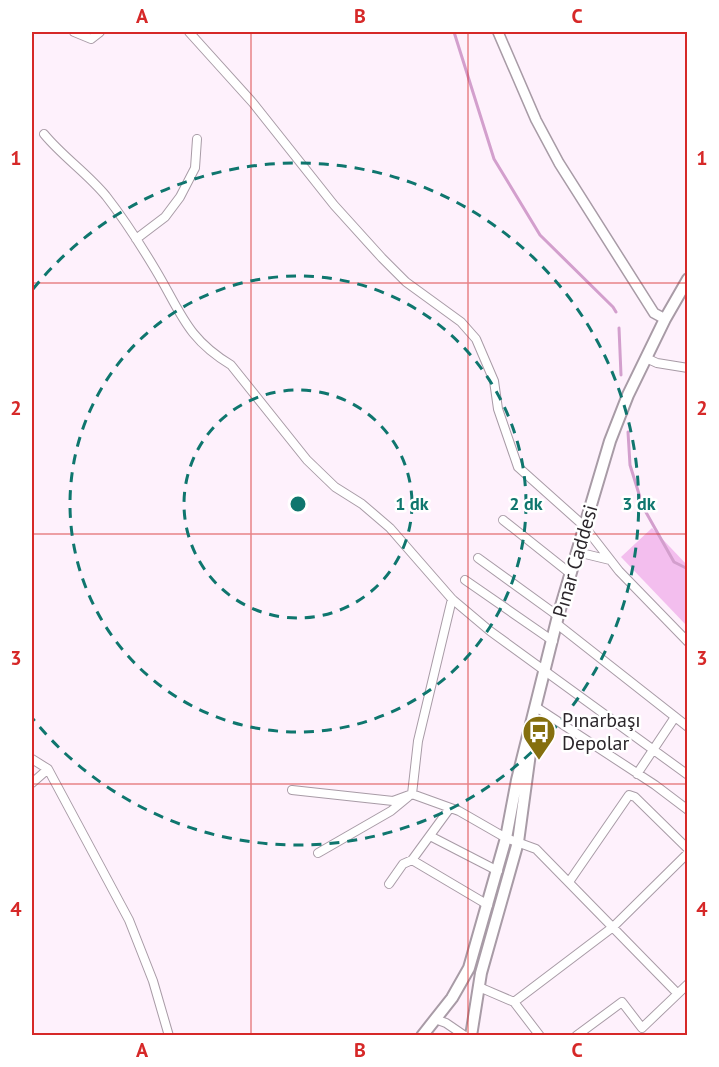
<svg xmlns="http://www.w3.org/2000/svg" width="719" height="1067" viewBox="0 0 719 1067" font-family="'PT Sans',sans-serif">
  <style>
    .green { fill: #f3beee }
    .lines { fill: none; stroke-linecap: round; stroke-linejoin: round }
    .stream { stroke: #d39fcd; stroke-width: 3 }
    .minor-casing { stroke: #a89ba6; stroke-width: 10 }
    .tertiary-casing { stroke: #a89ba6; stroke-width: 12 }
    .secondary-casing { stroke: #a89ba6; stroke-width: 14 }
    .minor { stroke: #fff; stroke-width: 8 }
    .tertiary { stroke: #fff; stroke-width: 9 }
    .secondary { stroke: #fff; stroke-width: 10 }
    .grid { fill: none; stroke: #d62828; stroke-width: 1.5; stroke-opacity: 0.55 }
    .ring { fill: none; stroke: #0f766e; stroke-width: 3; stroke-dasharray: 10 8 }
    .labels { text-anchor: middle; stroke-width: 5; stroke-linejoin: round; paint-order: stroke }
    .street-label { font-size: 20px; fill: #2b262b; stroke: #fff }
    .poi-label { font-size: 20px; fill: #2b262b; stroke: #fff; text-anchor: start }
    .centre { fill: #0f766e; stroke: #fff; stroke-width: 3 }
    .ring-label { font-size: 18px; text-anchor: middle; font-weight: bold; fill: #0f766e; stroke: #fff; stroke-width: 5; stroke-linejoin: round; paint-order: stroke }
    .neatline { fill: none; stroke: #d62828; stroke-width: 2 }
    .grid-label { font-size: 20px; text-anchor: middle; font-weight: bold; fill: #d62828 }
  </style>
  <rect width="100%" height="100%" fill="#fef1fc"/>
  <path class="green" d="M652 528 687 565V626L621 557Z"/>
  <g class="lines">
    <path class="stream" d="M454 32 494 159 540 235 613 307 616 312
      M619 328 621 375
      M628 432 630 465 643 507 674 562 688 569"/>
    <g class="minor-casing">
      <path id="minor" d="M74 32 91 39 100 32
        M189 32 253 103 334 205 382 258 406 282 461 322 476 339 494 381 498 409 518 467 584 526 619 571 688 642
        M44 134C63 157 87 173 106 196 124 219 140 244 155 269 181 312 186 338 231 365L307 460 335 487 362 504 390 528 452 599 490 631 688 775
        M136 239 165 217 180 197 195 168 197 139
        M646 358 657 363 688 368
        M503 520 571 574
        M577 552 610 560
        M478 558 558 616
        M465 580 553 641
        M452 599 418 741 412 794 459 811 506 838 536 849 677 993
        M557 624 688 727
        M536 707 655 785 688 810
        M32 759 48 769 129 920 153 981 169 1036
        M637 774 675 717
        M32 783 48 769
        M292 790 393 801 412 794
        M430 836 498 871
        M318 853 391 811 408 797
        M412 860 450 808
        M569 882 629 795 635 797 688 849
        M389 884 403 864 412 860 488 905
        M479 987 514 1002 540 1036
        M514 1002 613 927 688 853
        M435 1019 446 1023 465 1036
        M576 1036 622 1002 642 1028 688 984"/>
    </g>
    <g class="tertiary-casing">
      <path id="tertiary" d="M498 32 536 120 559 163 654 313 665 319"/>
    </g>
    <g class="secondary-casing">
      <path id="secondary" d="M422 1036 452 998 469 968 506 838 517 780 558 616 610 441 628 395 665 319 688 279
        M471 1036 481 973 518 842 531 746"/>
    </g>
    <use href="#minor" class="minor"/>
    <use href="#tertiary" class="tertiary"/>
    <use href="#secondary" class="secondary"/>
  </g>
  <path class="grid" d="M251 32V1036M468 32V1036M32 283H688M32 534H688M32 784H688"/>
  <g class="ring">
    <circle cx="298" cy="504" r="114"/>
    <circle cx="298" cy="504" r="228"/>
    <path d="M33 289A341 341 0 1 1 33 719"/>
  </g>
  <defs>
    <g id="bus-pin" transform="scale(1.725)"><path d="M0 17L-7.5 6A9.5 9.5 0 1 1 7.5 6Z" fill="#856f0e" stroke="#fff"/><path d="M-5-6H5V4H4V6H2V4H-2V6H-4V4H-5ZM-3.5-4V0h7V-4ZM-3.5 1.2v1.5H-2V1.2ZM2 1.2v1.5H3.5V1.2Z" fill="#fff"/></g>
  </defs>
  <g fill-rule="evenodd">
    <use href="#bus-pin" x="539" y="732"/>
  </g>
  <g class="labels">
    <g class="street-label">
      <text transform="translate(575 561) rotate(-74)" y="7">Pınar Caddesi</text>
    </g>
    <g class="poi-label">
      <text x="562" y="727">Pınarbaşı<tspan x="562" dy="23">Depolar</tspan></text>
    </g>
  </g>
  <circle cx="298" cy="504" r="9" class="centre"/>
  <g class="ring-label">
    <text x="412" y="510">1 dk</text>
    <text x="526" y="510">2 dk</text>
    <text x="639" y="510">3 dk</text>
  </g>
  <rect width="719" height="1067" fill="none" stroke="#ffffff" stroke-width="66"/>
  <rect x="33" y="33" width="653" height="1001" class="neatline"/>
  <g class="grid-label">
    <text x="142" y="23">A</text>
    <text x="360" y="23">B</text>
    <text x="577" y="23">C</text>
    <text x="16" y="165">1</text>
    <text x="702" y="165">1</text>
    <text x="16" y="415">2</text>
    <text x="702" y="415">2</text>
    <text x="16" y="665">3</text>
    <text x="702" y="665">3</text>
    <text x="16" y="916">4</text>
    <text x="702" y="916">4</text>
    <text x="142" y="1057">A</text>
    <text x="360" y="1057">B</text>
    <text x="577" y="1057">C</text>
  </g>
</svg>
